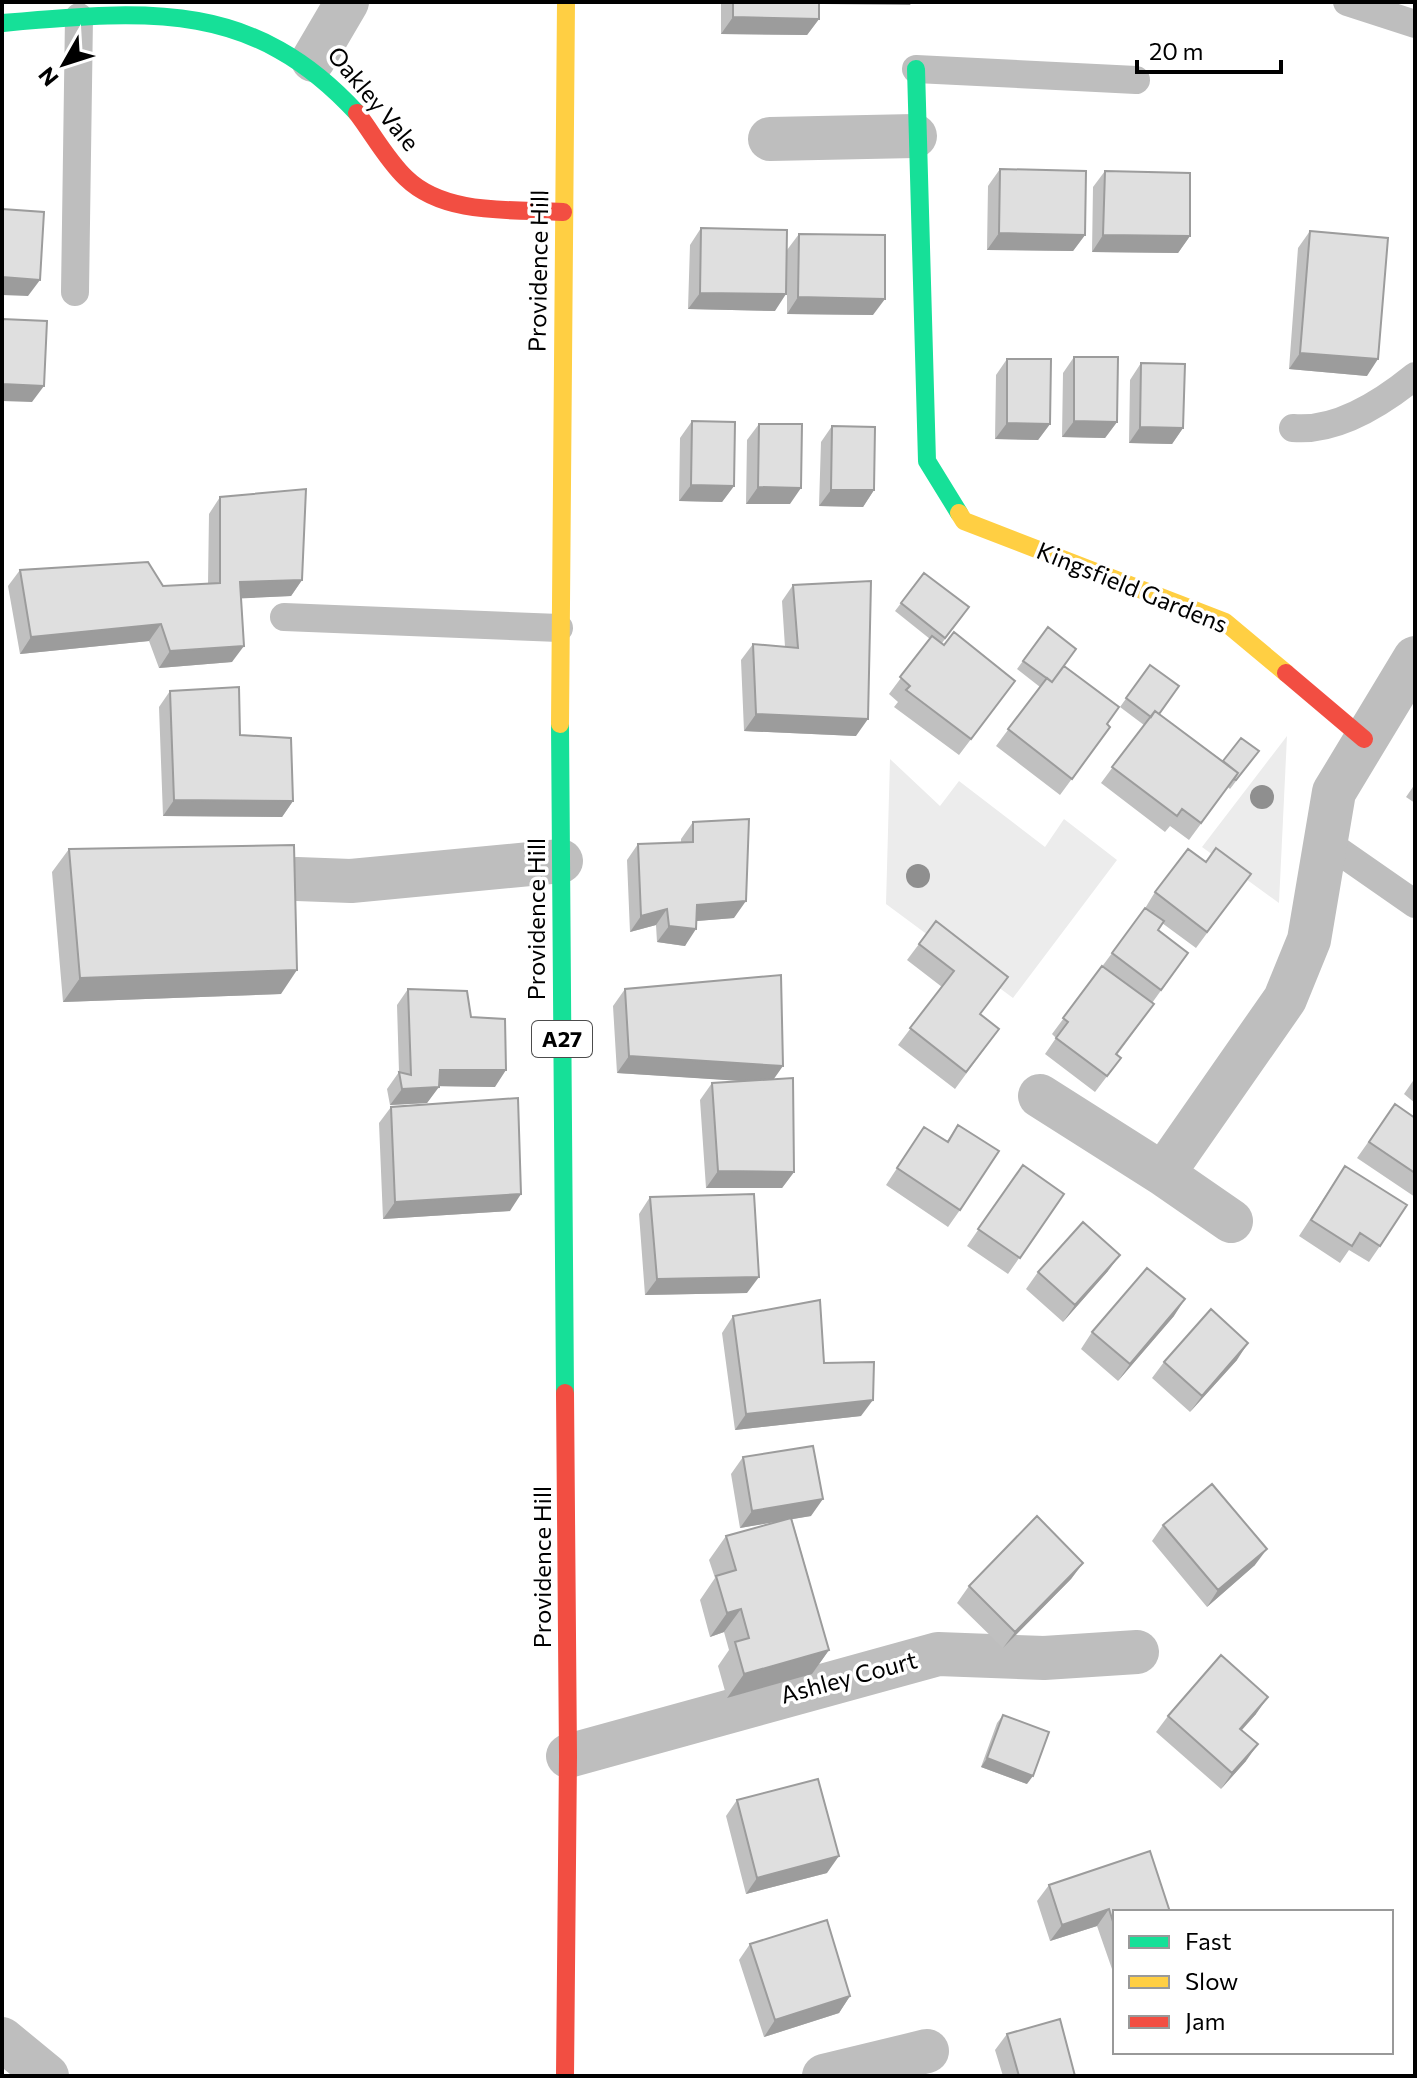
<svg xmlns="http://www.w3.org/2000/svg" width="1417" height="2078" viewBox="0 0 1417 2078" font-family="Commissioner,sans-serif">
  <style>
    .green { fill: #ececec }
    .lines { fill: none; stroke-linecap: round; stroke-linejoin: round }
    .lane { stroke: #bebebe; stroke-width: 28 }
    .street { stroke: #bebebe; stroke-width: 44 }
    .fast { stroke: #16e098; stroke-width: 18 }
    .slow { stroke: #ffcf43; stroke-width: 18 }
    .jam { stroke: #f24e42; stroke-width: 18 }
    .tree { fill: #8f8f8f }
    .wall { fill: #c0c0c0 }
    .shaded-wall { fill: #9c9c9c }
    .building { fill: #dfdfdf; stroke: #9c9c9c; stroke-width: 2 }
    .labels { text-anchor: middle; stroke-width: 7; stroke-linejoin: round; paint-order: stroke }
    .shield { fill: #fff; stroke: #4c4c4c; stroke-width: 2 }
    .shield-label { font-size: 22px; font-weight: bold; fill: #000 }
    .street-label { font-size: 24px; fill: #000; stroke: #fff }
  </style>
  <rect width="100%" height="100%" fill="#fff"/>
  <path class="green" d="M1287 736 1279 903 1202 847Z
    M890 759 940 806 959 781 1045 847 1064 819 1117 860 1013 998 886 904Z"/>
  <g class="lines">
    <path class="lane" d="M1347 2 1415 24
      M916 69 1136 80
      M75 292 79 17
      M1293 428C1337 432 1383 402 1415 376
      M284 617 559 628
      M1326 842 1415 904"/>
    <path class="street" d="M313 60 347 2
      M770 139 915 136
      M297 879 351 881 561 861
      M1040 1096 1163 1174 1231 1221
      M1163 1174 1285 999 1309 940 1334 792 1415 658
      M568 1756 938 1654 1044 1658 1137 1652
      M2 2039 47 2076
      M824 2076 927 2051"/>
    <path class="fast" d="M2 23C150 10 253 0 357 113
      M916 69 927 461 959 513
      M560 724 565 1393"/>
    <path class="slow" d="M959 513 964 521 1225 622 1286 673
      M560 724 566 2"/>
    <path class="jam" d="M357 113C373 134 387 160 406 178 445 216 513 209 563 212
      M1286 673 1364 739
      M565 2076 568 1756 565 1393"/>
  </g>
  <g class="tree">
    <circle cx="1262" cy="797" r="12"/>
    <circle cx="918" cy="876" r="12"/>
  </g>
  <path class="wall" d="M721 2H819V19L807 35 721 34Z
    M1000 169 1085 235 1073 251 987 250 988 186Z
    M1105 171 1190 236 1178 253 1092 252 1093 187Z
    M701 228 775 311 688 309 690 245Z
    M1310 231 1367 376 1289 369 1298 248Z
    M799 234 873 315 787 314V250Z
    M1074 357 1117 422 1105 438 1062 437 1063 373Z
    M1007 359 1050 424 1038 440 995 439 996 375Z
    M1141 363 1183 428 1172 444 1129 443 1130 380Z
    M692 421 734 486 722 502 679 501 680 438Z
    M759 424 790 504H746L747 440Z
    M832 426 874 490 863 507 819 506 821 442Z
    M220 497 302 580 291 596 241 598 232 662 159 668 149 641 20 654 8 586 20 570 163 586 208 584 209 514Z
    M924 573 963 616 942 643 1003 697 959 755 894 707 898 702 889 694 930 639 895 611Z
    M793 585 856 736 744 731 741 660 753 644 785 647 782 601Z
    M1048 627 1064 666 1110 727 1060 795 996 746 1040 687 1017 669Z
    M1150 665 1159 714 1223 761 1259 751 1230 789 1228 787 1189 840 1170 826 1165 832 1101 783 1144 725 1120 707Z
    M170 691 240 735 293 801 282 817 163 816 159 707Z
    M1415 784V803L1406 797Z
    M693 822 734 918 696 921 685 946 657 942 656 925 630 932 627 860 638 844 681 842V839Z
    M69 849 281 994 63 1002 52 872Z
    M1239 890 1196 948 1162 923 1158 930 1188 953 1152 1003 1142 1021 1117 1055 1121 1058 1095 1092 1045 1054 1056 1038 1052 1034 1144 910 1155 892Z
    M919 944 1008 977 980 1014 999 1029 955 1089 898 1045 942 987 907 960Z
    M408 989 471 1017 495 1087 439 1086 427 1103 390 1105 387 1089 399 1072 397 1005Z
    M625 989 773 1080 794 1172 782 1188H706L700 1100 712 1083 746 1081 617 1073 613 1006Z
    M1415 1078V1103L1404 1094Z
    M1395 1104 1415 1118V1197L1357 1158Z
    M391 1107 510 1211 383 1219 379 1123Z
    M958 1125 960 1210 948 1227 886 1185 924 1127 947 1141Z
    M1023 1165 1064 1194 1008 1274 967 1246Z
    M1345 1166 1380 1246 1369 1262 1349 1250 1340 1263 1299 1236Z
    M650 1197 747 1293 645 1295 639 1214Z
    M1108 1271 1063 1322 1026 1289 1038 1272Z
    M733 1316 824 1363 861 1416 735 1430 722 1333Z
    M1174 1316 1118 1381 1081 1349 1092 1332Z
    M1237 1360 1190 1412 1152 1378 1164 1362Z
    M743 1457 811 1516 792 1519 829 1650 812 1674 727 1698 718 1666 729 1650 724 1632 710 1637 700 1600 715 1578 709 1560 726 1536 778 1521 740 1528 731 1474Z
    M1163 1525 1255 1565 1207 1607 1152 1541Z
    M1083 1563 1071 1579 1003 1648 957 1603 969 1586Z
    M1256 1714 1242 1730 1246 1761 1221 1789 1156 1732 1168 1716Z
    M1003 1715 1027 1784 981 1767 997 1723Z
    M737 1800 827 1873 746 1894 726 1816Z
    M1049 1885 1115 1912V1968L1112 1969 1097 1926 1050 1941 1037 1901Z
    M750 1944 850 1996 839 2013 764 2037 739 1960Z
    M1007 2034 1075 2076H1003L995 2050Z"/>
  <path class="shaded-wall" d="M825 2H912L910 5 823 4Z
    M733 17 819 19 807 35 721 34Z
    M999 233 1085 235 1073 251 987 250Z
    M1103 235 1190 236 1178 253 1092 252Z
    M2 277 40 280 28 296 2 295Z
    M700 293 786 294 775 311 688 309Z
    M798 297 885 299 873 315 787 314Z
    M1300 353 1378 359 1367 376 1289 369Z
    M2 384 44 386 32 402 2 401Z
    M1074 421 1117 422 1105 438 1062 437Z
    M1007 423 1050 424 1038 440 995 439Z
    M1140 427 1183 428 1172 444 1129 443Z
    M691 485 734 486 722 502 679 501Z
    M758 487 801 488 790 504H746Z
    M831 490H874L863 507 819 506Z
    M302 580 291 596 229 599 240 582Z
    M161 624 149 641 20 654 31 637Z
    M244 646 232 662 159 668 170 651Z
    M756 714 868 719 856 736 744 731Z
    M174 800 293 801 282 817 163 816Z
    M746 901 734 918 685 922 697 905Z
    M667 909 656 925 630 932 641 916Z
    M669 926 696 929 685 946 657 942Z
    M297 970 281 994 63 1002 80 978Z
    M629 1056 783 1066 771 1083 617 1073Z
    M440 1070H506L495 1087 429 1086Z
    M439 1087 427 1103 390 1105 402 1089Z
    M718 1171 794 1172 782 1188H706Z
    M521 1194 510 1211 383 1219 395 1202Z
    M1120 1255 1108 1271 1063 1322 1075 1305Z
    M759 1277 747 1293 645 1295 657 1279Z
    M1185 1299 1174 1316 1118 1381 1130 1364Z
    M1248 1343 1237 1360 1190 1412 1202 1396Z
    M873 1400 861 1416 735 1430 746 1414Z
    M823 1499 811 1516 740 1528 752 1511Z
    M1267 1549 1255 1565 1207 1607 1218 1590Z
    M1083 1563 1071 1579 1003 1648 1015 1632Z
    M741 1609 724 1632 710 1637 727 1613Z
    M829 1650 812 1674 727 1698 744 1674Z
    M1268 1697 1256 1714 1228 1745 1240 1729Z
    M1258 1744 1246 1761 1221 1789 1232 1773Z
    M987 1758 1033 1776 1027 1784 981 1767Z
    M839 1856 827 1873 746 1894 757 1878Z
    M1109 1909 1097 1926 1050 1941 1062 1925Z
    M850 1996 839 2013 764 2037 775 2020Z"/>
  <path class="building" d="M733 2H819V19L733 17Z
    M1000 169 1086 171 1085 235 999 233Z
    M1105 171 1190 173V236L1103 235Z
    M2 209 44 212 40 280 2 277Z
    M701 228 787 230 786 294 700 293Z
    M1310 231 1388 238 1378 359 1300 353Z
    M799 234 885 235V299L798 297Z
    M2 319 47 321 44 386 2 384Z
    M1074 357H1118L1117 422 1074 421Z
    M1007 359H1051L1050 424 1007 423Z
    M1141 363 1185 364 1183 428 1140 427Z
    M692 421 735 422 734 486 691 485Z
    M759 424H802L801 488 758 487Z
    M832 426 875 427 874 490H831Z
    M306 489 302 580 240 582 244 646 170 651 161 624 31 637 20 570 148 562 163 586 220 583V497Z
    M924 573 969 607 945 638 901 603Z
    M871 581 868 719 756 714 753 644 798 648 793 585Z
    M1048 627 1076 649 1052 682 1023 661Z
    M954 632 1015 681 971 739 906 690 910 686 900 677 932 636 944 645Z
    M1150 665 1179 686 1159 714 1155 711 1151 717 1126 698Z
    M1064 666 1119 707 1107 724 1110 727 1072 779 1008 729 1047 678 1052 682Z
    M239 687 240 735 291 738 293 801 174 800 170 691Z
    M1155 711 1238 773 1201 823 1182 809 1177 816 1112 767Z
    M1241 738 1259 751 1236 780 1234 779 1238 773 1223 761Z
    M749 819 746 901 697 905 696 929 669 926 667 909 641 916 638 844 693 842V822Z
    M294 845 297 970 80 978 69 849Z
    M1216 848 1251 874 1207 932 1155 892 1188 849 1206 862Z
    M1145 908 1164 921 1158 930 1188 953 1161 990 1112 953Z
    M936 921 1008 977 980 1014 999 1029 966 1072 910 1028 954 971 919 944Z
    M1102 966 1154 1004 1116 1054 1121 1058 1107 1076 1056 1038 1068 1022 1063 1018Z
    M781 975 783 1066 629 1056 625 989Z
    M408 989 467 991 471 1017 505 1019 506 1070H440L439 1087 402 1089 399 1072 411 1075Z
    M793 1078 794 1172 718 1171 712 1083Z
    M518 1098 521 1194 395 1202 391 1107Z
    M1395 1104 1415 1118V1173L1369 1142Z
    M958 1125 999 1151 960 1210 897 1168 924 1127 948 1142Z
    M1023 1165 1064 1194 1020 1258 978 1229Z
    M1345 1166 1407 1205 1380 1246 1360 1233 1352 1246 1311 1220Z
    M754 1194 759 1277 657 1279 650 1197Z
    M1083 1222 1120 1255 1075 1305 1038 1272Z
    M1147 1268 1185 1299 1130 1364 1092 1332Z
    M820 1300 824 1363 874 1362 873 1400 746 1414 733 1316Z
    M1211 1309 1248 1343 1202 1396 1164 1362Z
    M813 1446 823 1499 752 1511 743 1457Z
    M1212 1484 1267 1549 1218 1590 1163 1525Z
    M1037 1516 1083 1563 1015 1632 969 1586Z
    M791 1518 829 1650 744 1674 735 1642 749 1638 741 1609 727 1613 716 1576 736 1570 726 1536Z
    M1221 1655 1268 1697 1240 1729 1258 1744 1232 1773 1168 1716Z
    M1003 1715 1049 1732 1033 1776 987 1758Z
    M818 1779 839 1856 757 1878 737 1800Z
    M1150 1851 1170 1912H1115V1928L1109 1909 1062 1925 1049 1885Z
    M827 1920 850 1996 775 2020 750 1944Z
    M1060 2019 1075 2076H1019L1007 2034Z"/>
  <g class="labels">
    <rect class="shield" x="532" y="1021" width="60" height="36" rx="6"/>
    <g class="shield-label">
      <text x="562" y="1047">A27</text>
    </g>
    <g class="street-label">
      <text transform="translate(373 99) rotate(50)" y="8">Oakley Vale</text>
      <text transform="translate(539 271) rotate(-89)" y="8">Providence Hill</text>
      <text transform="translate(1132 588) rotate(22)" y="8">Kingsfield Gardens</text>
      <text transform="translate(537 919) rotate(-90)" y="8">Providence Hill</text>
      <text transform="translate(543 1567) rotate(-90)" y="8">Providence Hill</text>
      <text transform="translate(849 1678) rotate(-15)" y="8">Ashley Court</text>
    </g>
  </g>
  <rect width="1417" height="2078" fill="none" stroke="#000000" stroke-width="8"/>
  <rect x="1113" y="1910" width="280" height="144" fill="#ffffff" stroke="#999999" stroke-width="2"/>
  <rect x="1129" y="1936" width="40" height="12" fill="#16e098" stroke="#999999" stroke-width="2"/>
  <text x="1185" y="1950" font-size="24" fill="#000000">Fast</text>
  <rect x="1129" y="1976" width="40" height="12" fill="#ffcf43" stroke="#999999" stroke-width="2"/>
  <text x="1185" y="1990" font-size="24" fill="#000000">Slow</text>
  <rect x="1129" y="2016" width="40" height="12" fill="#f24e42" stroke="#999999" stroke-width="2"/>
  <text x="1185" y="2030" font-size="24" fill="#000000">Jam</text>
  <g transform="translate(64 64) rotate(231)" stroke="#ffffff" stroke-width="6" paint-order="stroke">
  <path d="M0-6L14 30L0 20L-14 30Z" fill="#000000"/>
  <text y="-12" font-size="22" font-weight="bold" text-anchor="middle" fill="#000000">N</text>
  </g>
  <path d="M1137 60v12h144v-12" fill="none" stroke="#000000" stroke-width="4"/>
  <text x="1149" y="60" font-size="24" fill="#000000" stroke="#ffffff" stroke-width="6" paint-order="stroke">20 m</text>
</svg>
